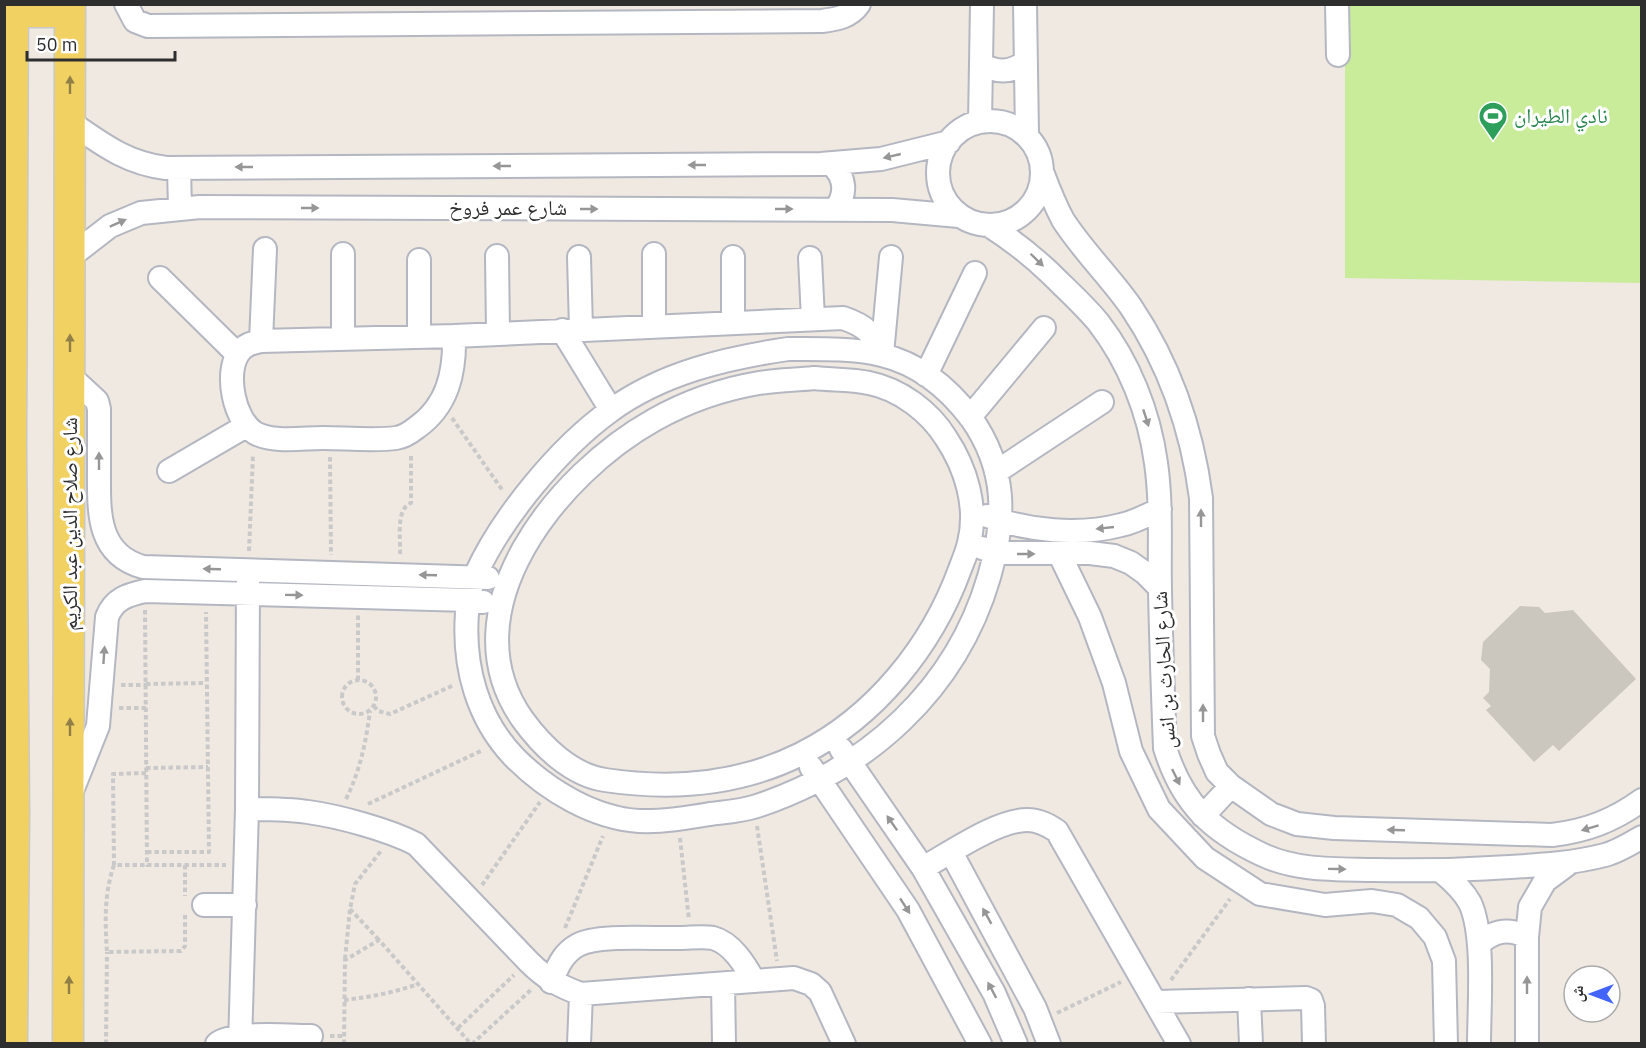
<svg xmlns="http://www.w3.org/2000/svg" width="1646" height="1048" viewBox="0 0 1646 1048" font-family="'IBM Plex Sans','Noto Naskh Arabic',sans-serif">
  <style>
    .pitch { fill: #c9ec9a }
    .building { fill: #cbc7bf }
    .lines { fill: none; stroke-linecap: round; stroke-linejoin: round }
    .minor-casing { stroke: #b4b7c1; stroke-width: 26 }
    .major-casing { stroke: #c9c9c9; stroke-width: 33 }
    .path { stroke: #c9c9c9; stroke-width: 4; stroke-dasharray: 4.5 3; stroke-linecap: butt }
    .minor { stroke: #fff; stroke-width: 22 }
    .major { stroke: #f2d163; stroke-width: 30 }
    .oneway { fill: #908048 }
    .oneway2 { fill: #969696 }
    .labels { text-anchor: middle; stroke-width: 6; stroke-linejoin: round; paint-order: stroke }
    .leisure-label { font-size: 21px; fill: #27864d; stroke: #fff; text-anchor: start }
    .street-label { font-size: 21px; fill: #2e2e2e; stroke: #fff }
  </style>
  <rect width="100%" height="100%" fill="#efe9e1"/>
  <path class="pitch" d="M1345 5H1641V283L1345 278Z"/>
  <path class="building" d="M1520 606 1539 607 1545 613 1573 610 1636 679 1559 751 1553 745 1534 762 1486 710 1491 706 1483 698 1489 692 1490 669 1481 660 1483 642Z"/>
  <g class="lines">
    <g class="minor-casing">
      <path id="minor" d="M126 4 135 21 148 26 822 21C837 19 850 17 859 4
        M1025 4 1027 135
        M1337 4 1338 55
        M981 64C997 73 1012 73 1026 61
        M938 173a52 52 0 1 1 104 0a52 52 0 1 1-104 0Z
        M70 122C102 144 126 163 166 168L821 164 881 159 949 142
        M980 122 982 4
        M831 164C846 177 847 194 835 210
        M179 168 180 209
        M1043 174C1049 190 1055 205 1063 220 1083 251 1110 277 1131 307 1170 365 1192 429 1201 498L1203 736 1209 754 1217 772 1231 786 1271 814 1297 824 1334 828 1552 835C1586 831 1613 821 1642 800
        M990 226C1012 240 1031 255 1050 273 1066 289 1083 304 1098 322 1129 362 1149 412 1156 463 1162 505 1159 547 1160 590 1161 643 1163 696 1165 748 1182 803 1211 831 1263 855 1297 871 1337 869 1374 870 1420 871 1465 870 1510 867 1543 865 1574 863 1605 855 1617 852 1630 844 1642 837
        M343 254V339
        M497 256 498 333
        M70 257 110 226 141 213 200 207 892 210 959 216
        M579 257 581 329
        M733 257V322
        M810 258 813 319
        M419 260V336
        M160 278 237 354
        M654 326V254
        M562 330 611 410
        M454 336C455 372 448 406 416 428 411 432 403 437 396 438 376 441 343 438 323 438 302 438 274 443 255 433 234 420 225 374 238 354 243 345 252 343 261 341L454 336 843 318C866 326 872 332 882 355
        M261 341 265 249
        M788 349C819 349 852 348 882 355 919 364 949 389 971 418 1007 469 1006 520 989 577 956 690 868 769 757 806 742 811 726 812 710 814 687 818 663 822 639 821 593 818 547 790 515 758 477 719 463 666 467 613 468 600 470 586 476 574 502 517 559 448 610 411 662 373 726 358 788 349Z
        M882 354 891 257
        M926 375 975 273
        M70 376 97 401 99 409C99 429 99 450 99 470 99 510 96 554 143 567L488 578
        M814 378C832 380 852 379 869 383 900 389 930 412 946 438 966 468 978 507 969 543 967 552 963 561 960 569 932 646 875 717 801 754 739 785 672 790 605 780 571 775 542 746 523 720 445 610 559 473 654 420 686 402 723 389 759 383 777 380 796 380 814 378Z
        M970 417 1044 328
        M169 471 246 426
        M996 472 1102 402
        M987 516C1028 531 1079 536 1121 525 1135 522 1148 515 1160 509
        M982 548 996 553H1090L1114 556 1131 563 1145 573 1160 588
        M1059 553 1090 617 1114 683 1131 751 1159 809 1205 858 1260 894 1325 905 1372 901 1397 905 1419 918 1435 937 1444 961 1446 1044
        M841 749 923 868 994 993 1016 1044
        M811 767 908 910 980 1044
        M72 791 98 726 107 617C114 599 127 595 145 591L468 600 483 602
        M247 809C268 809 288 809 308 812 338 816 389 830 416 844L529 962C545 978 559 986 581 994L794 978 811 984 820 992 844 1044
        M1203 816 1231 786
        M951 852 1035 1008 1049 1044
        M923 868C950 853 997 820 1027 820 1039 820 1048 825 1057 831L1179 1044
        M1442 872C1453 881 1463 890 1470 903 1485 935 1479 1006 1479 1044
        M204 905H245
        M1479 944C1494 930 1509 928 1527 937
        M551 982C558 966 563 953 578 945 598 934 656 939 680 938 690 938 703 936 713 938 732 943 745 965 754 981
        M723 984 724 1044
        M1249 999 1251 1044
        M1155 1002 1306 998 1311 1000 1313 1006 1314 1044
        M217 1044C231 1031 290 1036 311 1036
        M240 1044 247 809 248 580
        M579 1044 581 994
        M1527 1044V937L1530 907 1545 881 1568 864"/>
    </g>
    <g class="major-casing">
      <path id="major" d="M12 12H70
        M12 1044 14 814 11 446 13 4
        M68 1044 70 4"/>
    </g>
    <path class="path" d="M452 418 503 491
      M330 457 331 555
      M249 551 253 454
      M400 554C401 540 395 509 411 503V453
      M145 610 147 865H226
      M342 697a17 17 0 1 1 34 0a17 17 0 1 1-34 0Z
      M358 680V615
      M146 684 206 683
      M121 685H146
      M374 706 378 711 390 714 454 685
      M119 708H146
      M146 768 208 767
      M146 773 113 774 114 865H147
      M346 799C360 771 366 742 370 711
      M368 804 483 750
      M757 826 777 961
      M680 838 689 920
      M147 852H209L206 612
      M114 865C104 894 105 922 107 952L181 951 185 946V915
      M185 865V896
      M482 885 540 802
      M350 909 379 940
      M565 928 603 836
      M345 959 350 909 355 884 381 851
      M1171 980 1230 899
      M344 1000C370 997 393 993 418 984
      M1057 1013 1121 982
      M458 1028 514 975
      M330 1036H344
      M106 1044 107 952
      M344 1044 345 960 379 940 471 1044
      M472 1044 532 989"/>
    <use href="#minor" class="minor"/>
    <use href="#major" class="major"/>
  </g>
  <defs><path id="oneway-solid" d="M-6-.8H1V-3.2L6.5 0L1 3.2V.8H-6Z" transform="scale(1.5)"/></defs>
  <g class="oneway">
    <use href="#oneway-solid" transform="translate(70 85) rotate(-90)"/>
    <use href="#oneway-solid" transform="translate(70 343) rotate(-90)"/>
    <use href="#oneway-solid" transform="translate(70 727) rotate(-90)"/>
    <use href="#oneway-solid" transform="translate(69 985) rotate(-90)"/>
  </g>
  <g class="oneway2">
    <use href="#oneway-solid" transform="translate(892 156) rotate(167)"/>
    <use href="#oneway-solid" transform="translate(697 165) rotate(180)"/>
    <use href="#oneway-solid" transform="translate(502 166) rotate(180)"/>
    <use href="#oneway-solid" transform="translate(244 167) rotate(180)"/>
    <use href="#oneway-solid" transform="translate(310 208)"/>
    <use href="#oneway-solid" transform="translate(589 209)"/>
    <use href="#oneway-solid" transform="translate(784 209)"/>
    <use href="#oneway-solid" transform="translate(118 223) rotate(-24)"/>
    <use href="#oneway-solid" transform="translate(1037 260) rotate(44)"/>
    <use href="#oneway-solid" transform="translate(1146 418) rotate(72)"/>
    <use href="#oneway-solid" transform="translate(99 461) rotate(-90)"/>
    <use href="#oneway-solid" transform="translate(1201 518) rotate(-90)"/>
    <use href="#oneway-solid" transform="translate(1105 528) rotate(174)"/>
    <use href="#oneway-solid" transform="translate(1026 554)"/>
    <use href="#oneway-solid" transform="translate(212 569) rotate(-178)"/>
    <use href="#oneway-solid" transform="translate(428 575) rotate(-178)"/>
    <use href="#oneway-solid" transform="translate(294 595) rotate(1)"/>
    <use href="#oneway-solid" transform="translate(104 655) rotate(-86)"/>
    <use href="#oneway-solid" transform="translate(1203 713) rotate(-90)"/>
    <use href="#oneway-solid" transform="translate(1176 777) rotate(64)"/>
    <use href="#oneway-solid" transform="translate(892 823) rotate(-125)"/>
    <use href="#oneway-solid" transform="translate(1590 828) rotate(163)"/>
    <use href="#oneway-solid" transform="translate(1396 830) rotate(-178)"/>
    <use href="#oneway-solid" transform="translate(1337 869) rotate(1)"/>
    <use href="#oneway-solid" transform="translate(905 906) rotate(57)"/>
    <use href="#oneway-solid" transform="translate(987 916) rotate(-119)"/>
    <use href="#oneway-solid" transform="translate(1527 985) rotate(-90)"/>
    <use href="#oneway-solid" transform="translate(992 990) rotate(-118)"/>
  </g>
  <defs>
    <g id="stadium-pin" transform="scale(1.5)"><path d="M0 17L-7.5 6A9.5 9.5 0 1 1 7.5 6Z" fill="#2e9e5b" stroke="#fff"/><path d="M0-5a6.5 5 0 1 0 0 10a6.5 5 0 1 0 0-10ZM-3.5-1.8h7v3.6h-7Z" fill="#fff"/></g>
  </defs>
  <g fill-rule="evenodd">
    <use href="#stadium-pin" x="1493" y="116"/>
  </g>
  <g class="labels">
    <g class="leisure-label">
      <text x="1514" y="123">نادي الطيران</text>
    </g>
    <g class="street-label">
      <text x="508" y="215">شارع عمر فروخ</text>
      <text transform="translate(70 524) rotate(-90)" y="7">شارع صلاح الدين عبد الكريم</text>
      <text transform="translate(1164 670) rotate(-93)" y="7">شارع الحارث بن انس</text>
    </g>
  </g>
  <rect width="1646" height="1048" fill="none" stroke="#2e2e2e" stroke-width="12"/>
  <g transform="translate(1592 994) rotate(270)"><circle r="28" fill="#ffffff" stroke="#ababab" stroke-width="1.5"/>
  <path d="M0-4.5L10 22L0 15L-10 22Z" fill="#4264fb"/>
  <text y="-9" font-size="16" font-weight="bold" text-anchor="middle" fill="#2e2e2e">ش</text>
  </g>
  <path d="M27 51v9h148v-9" fill="none" stroke="#2e2e2e" stroke-width="3"/>
  <text x="36" y="51" font-size="18" fill="#2e2e2e" stroke="#ffffff" stroke-width="4.5" paint-order="stroke">50 m</text>
</svg>
